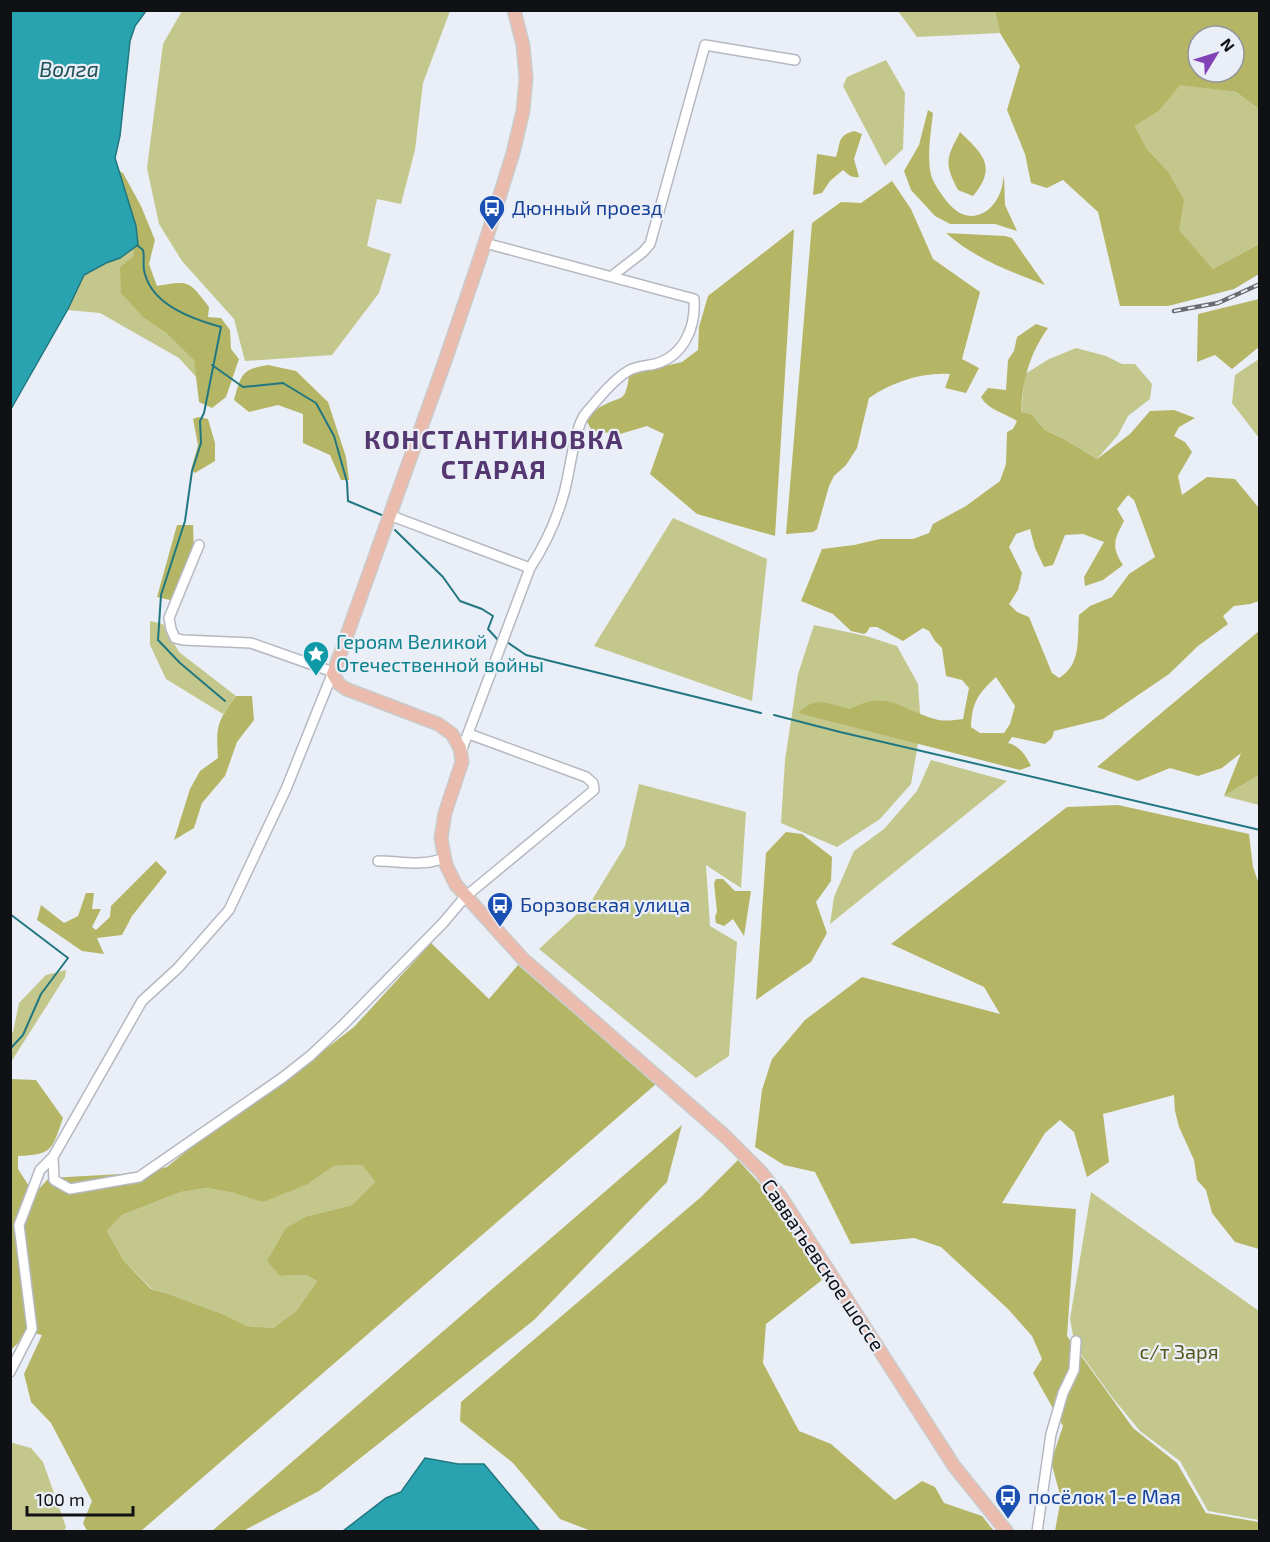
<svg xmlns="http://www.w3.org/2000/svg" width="1270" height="1542" viewBox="0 0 1270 1542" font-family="'Exo 2',sans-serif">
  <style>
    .green { fill: #c4c78b }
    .forest { fill: #b4b666; fill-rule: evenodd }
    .water { fill: #28a3af; stroke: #217780; stroke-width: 1.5 }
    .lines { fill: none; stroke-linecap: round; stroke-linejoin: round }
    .stream { stroke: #217780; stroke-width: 2 }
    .minor-casing { stroke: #b5b8c1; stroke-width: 12 }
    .major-casing { stroke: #cacbcb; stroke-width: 15 }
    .minor { stroke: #fff; stroke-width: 9 }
    .major { stroke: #ebbcad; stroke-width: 12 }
    .rail-casing { stroke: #696b70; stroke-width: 4.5 }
    .rail { stroke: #eaeef7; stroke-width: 2; stroke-dasharray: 7; stroke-linecap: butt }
    .labels { text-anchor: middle; stroke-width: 4.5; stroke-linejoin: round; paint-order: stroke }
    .transit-label { font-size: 20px; fill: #164399; stroke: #eaeef7; text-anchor: start }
    .culture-label { font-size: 20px; fill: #0d838f; stroke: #eaeef7; text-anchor: start }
    .street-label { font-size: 20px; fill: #101114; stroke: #eaeef7 }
    .park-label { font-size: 20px; fill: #56561b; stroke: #eaeef7 }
    .water-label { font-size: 21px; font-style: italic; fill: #205157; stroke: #eaeef7 }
    .district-label { font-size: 26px; font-weight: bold; letter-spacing: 1.5px; fill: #553772; stroke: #eaeef7 }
  </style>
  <rect width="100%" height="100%" fill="#eaeef7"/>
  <path class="green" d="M182 11H450L423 83 415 150 401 204 377 199 367 246 391 254 379 293 332 355 245 361 234 319 182 261 159 224 147 168 163 44Z
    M898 11H995L1000 33 917 37Z
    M886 60 905 93 903 149 885 166 843 86 847 77Z
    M1180 84 1236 92 1259 109V244L1213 269 1178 230 1167 170 1147 149 1135 126 1159 111Z
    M134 248 133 257 144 318 166 333 195 360 197 378 179 358 100 313 68 310 83 275 106 263 120 258Z
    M1076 348 1106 356 1122 364H1135L1152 384 1150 399 1128 416 1118 435 1097 459 1064 439 1045 430 1031 414 1021 412 1025 374 1049 359Z
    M1259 359V438L1232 403 1235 375Z
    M673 518 767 559 752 701 594 646Z
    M150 621 163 624 179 652 236 696 223 714 166 679 150 645Z
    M814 625 866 636 897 646 918 684 921 726 911 784 880 819 837 847 781 823 785 760 798 674Z
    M931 760 1007 781 830 924 834 897 854 851 884 829 917 791Z
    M1259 775V805L1224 796Z
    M639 784 746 812 741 888 706 865 710 926 737 942 729 1056 696 1078 539 949 592 900 625 846Z
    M66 970 65 977 11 1062V1034L13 1032 19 1003 46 975Z
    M362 1165 375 1182 352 1205 308 1216 280 1276 306 1275 317 1281 296 1311 273 1328 247 1326 225 1315 169 1294 152 1289 124 1261 107 1231 122 1215 181 1192 207 1188 234 1193 308 1184 334 1166Z
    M1091 1192 1259 1311V1520L1208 1511 1180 1461 1140 1431 1112 1397 1075 1346 1070 1319Z
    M13 1443 31 1448 43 1462 66 1527 64 1531H11L10 1444Z"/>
  <path class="forest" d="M995 11H1259V109L1236 92 1180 85 1159 111 1135 126 1147 149 1167 170 1184 200 1179 230 1213 269 1259 244V274L1234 289 1168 306H1120L1098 212 1063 180 1047 188 1031 183 1025 154 1007 110 1020 66 1000 33ZM1198 36H1234V72H1198Z
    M928 110 933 113C931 132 926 160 932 178 936 187 943 197 950 205 967 224 990 217 1000 193 1002 188 1003 181 1004 175L1005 205 1017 231 995 224H950L935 216 911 190 904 171 919 145Z
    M854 131 862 134 854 159 859 177C851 178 849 175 843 170L830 181 822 193 813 195 817 154 836 157C841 142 837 136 854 131Z
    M960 132C984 155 997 167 973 196L958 190C944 163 946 159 960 132Z
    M118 170 123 173 141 206 155 240 149 264 157 286C190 280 189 281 209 307L208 317 221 318 230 330 231 349 239 359 226 397 212 408 199 402 194 360 166 333 144 318 121 293 120 267 133 257 134 248 138 245 136 226Z
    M892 181 911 209 933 259 980 292 962 359 979 368 966 393 945 388 950 374C922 372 892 382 869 398L857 448 846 465 834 476 829 486 817 529 813 532 786 534 812 223 841 202 861 203Z
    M794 229 775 536 697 514 650 474 664 434 647 426 620 434 592 431 585 418C590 414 596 409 602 406 622 395 625 404 629 376L644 371 682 362 698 350 699 327 708 296Z
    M946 233 1005 236 1012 238 1045 285C1010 271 975 259 946 233Z
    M1259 299V347L1232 369 1215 355 1197 362 1198 314Z
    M1036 324 1048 328C1029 355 1023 379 1021 412L1031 414 1045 430 1064 439 1097 459 1130 434 1150 411 1174 410 1195 418 1179 427 1174 436 1185 442 1192 452 1178 476 1182 495 1207 477 1235 479 1259 508V601L1250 604 1234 606 1223 616 1228 624 1198 646 1169 674 1103 719 1054 731 1052 738 1045 744 1012 737 1008 743C1020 746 1026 756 1031 766L1020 770 798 713C816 695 828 704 850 709 889 689 899 709 935 719 943 722 955 720 963 719L969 688 962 680 946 676 942 648 935 641 929 631 923 628 903 641 877 627H870L867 632 864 634 851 631 833 614 801 601 822 549 854 545 880 539H913L929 533 933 524 966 506 1000 481 1006 464 1007 432 1013 429 1017 421C1005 413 988 410 981 397L988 388 1006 390 1008 360 1014 351 1017 337ZM1128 495 1134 500 1155 557 1129 574 1112 597 1090 606 1079 615C1077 639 1082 664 1059 678L1052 673 1029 617 1017 612 1009 604 1018 590 1022 573 1009 547 1016 534 1030 529 1035 548 1044 567 1053 565 1065 535 1083 534 1104 542 1084 577 1085 586 1103 580 1123 565C1111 547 1114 540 1124 521L1117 509ZM996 677 1015 706 1010 724 1004 733H980L971 727C972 702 978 694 996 677Z
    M268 365 296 371 328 402 346 457 349 480H341L330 455 303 443V414L278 405 249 412 234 400C241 375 241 369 268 365Z
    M198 417 208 419 215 443V461L195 473 191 470 198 445 193 419Z
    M177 525H193L194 553 170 600 157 597Z
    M1259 631V775L1224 796 1241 753 1222 768 1198 776 1170 768 1138 781 1097 767Z
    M236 696H252L254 720 237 742 225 776 202 803 194 828 174 840 190 789 200 771 218 758C216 725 217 722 236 696Z
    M1118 805 1249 834 1253 867 1260 887 1259 1249 1235 1242 1212 1213 1206 1190 1197 1180 1194 1160 1179 1127 1175 1111 1174 1095 1103 1114 1109 1162 1087 1177 1074 1132 1060 1120 1045 1133 1002 1203 1076 1209 1067 1336 1133 1428 1177 1463 1206 1513 1259 1522V1531H1055L1061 1498 1051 1462 1063 1426 1033 1373 1042 1359 1032 1336 1008 1309 941 1247 914 1238 851 1244 815 1172 784 1165 755 1147 762 1090 772 1059 805 1020 862 977 1000 1014 984 987 891 944 1067 807Z
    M786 832 802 834 832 857 831 881 816 902 827 933 811 962 756 1000 766 853Z
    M156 861 167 872 132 916 122 935 97 938 104 954 82 951 37 920 41 905 64 923 78 916 86 893H94L92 909H101L92 927 96 930 110 917 111 906Z
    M716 879H723L735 891H751L744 936 733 919 724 926 716 923 715 917 717 912 714 883Z
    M431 943 489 999 518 965 656 1084 141 1531H87L83 1523 92 1501 51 1423 31 1402 24 1374 42 1335 29 1332 11 1350 10 1079 36 1080 63 1118C52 1149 53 1155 18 1156V1169L34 1194 49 1178 139 1173 167 1167 221 1123 251 1093 287 1079 354 1027ZM362 1165 375 1182 352 1205 308 1216 286 1228 267 1261 280 1276 306 1275 317 1281 296 1311 273 1328 247 1326 225 1315 169 1294 151 1289 124 1261 107 1231 122 1215 181 1192 207 1188 234 1193 263 1202 308 1184 334 1166Z
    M682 1125 667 1182 534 1320 319 1491 243 1531H212Z
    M738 1160 768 1193 822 1280 766 1324 763 1363 799 1431 831 1444 895 1500 922 1481 935 1487 944 1503 982 1516 994 1531H591L560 1519 513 1463 460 1421 461 1402 701 1197Z"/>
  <path class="water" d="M11 10 146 11 135 26 130 41 120 136 115 158 136 226 138 245 120 258 106 263 84 275 68 309 11 409Z
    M425 1458 458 1464H484L540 1531H343L386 1498 401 1492Z"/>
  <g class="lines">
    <path class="stream" d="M137 245 143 250C145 258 142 266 145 274 153 305 192 319 221 327L204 413 200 421 201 443 192 471 185 521 161 595 158 640 180 663 225 701
      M212 365 243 387 283 383 316 403 334 436 347 482 348 501 384 516
      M395 530 443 577 460 601 482 609 493 616 488 629 498 640
      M507 642 526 655 761 713
      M774 715 840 732 1260 830
      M10 914 68 958 41 994 23 1035 10 1049"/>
    <g class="minor-casing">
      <path id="minor" d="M612 276 643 252 650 244 705 45 795 60
        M389 515 530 568
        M461 752 530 568C545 545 557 519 564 493 570 473 574 427 586 413 599 398 612 381 628 371 636 366 646 366 655 364 684 356 696 327 694 299L485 243
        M378 861C400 861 423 867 444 858
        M53 1157 54 1180 70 1189 139 1177 282 1078 310 1056 343 1025 443 923 465 897 594 790 593 783 586 777 469 734
        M10 1372 32 1329 19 1225 40 1170 53 1157 142 1001 178 968 229 910 286 789 333 672 251 643 183 640 175 638 171 629 169 618 199 545
        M1037 1532 1051 1434 1063 1393 1074 1370 1076 1341"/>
    </g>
    <g class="major-casing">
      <path id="major" d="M514 10 523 45 526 78 523 111 513 153 485 243 445 361 333 674 339 684 346 689 438 724 452 734 460 748 462 762 445 813 441 838 446 865 456 885 523 959 726 1137 760 1171 781 1197 954 1466 1007 1532"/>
    </g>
    <use href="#minor" class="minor"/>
    <use href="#major" class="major"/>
    <g class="rail-casing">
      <path id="rail" d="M1174 311 1218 303 1260 284"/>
    </g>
    <use href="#rail" class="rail"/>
  </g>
  <defs>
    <g id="bus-pin" transform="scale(1.35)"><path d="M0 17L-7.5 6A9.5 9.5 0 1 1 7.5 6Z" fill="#1a4fb4" stroke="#eaeef7"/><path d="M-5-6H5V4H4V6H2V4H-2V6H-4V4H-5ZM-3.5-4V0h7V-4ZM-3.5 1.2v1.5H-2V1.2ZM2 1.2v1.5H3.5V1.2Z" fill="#fff"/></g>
    <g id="sight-pin" transform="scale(1.35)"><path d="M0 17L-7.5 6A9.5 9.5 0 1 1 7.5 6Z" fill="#0f9aa8" stroke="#eaeef7"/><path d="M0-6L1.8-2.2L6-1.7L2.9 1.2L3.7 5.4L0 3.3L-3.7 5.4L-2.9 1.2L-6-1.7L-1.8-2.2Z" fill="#fff"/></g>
  </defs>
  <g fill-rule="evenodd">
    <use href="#bus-pin" x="492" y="208"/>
    <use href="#sight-pin" x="316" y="654"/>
    <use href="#bus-pin" x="500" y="905"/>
    <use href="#bus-pin" x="1008" y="1497"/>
  </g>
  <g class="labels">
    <g class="transit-label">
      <text x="512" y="215">Дюнный проезд</text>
      <text x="520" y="912">Борзовская улица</text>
      <text x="1028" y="1504">посёлок 1-е Мая</text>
    </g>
    <g class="culture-label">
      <text x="336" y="649">Героям Великой<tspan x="336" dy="23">Отечественной войны</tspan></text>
    </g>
    <g class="street-label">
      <text transform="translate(823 1265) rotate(56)" y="7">Савватьевское шоссе</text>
    </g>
    <g class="park-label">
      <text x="1179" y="1359">с/т Заря</text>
    </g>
    <g class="water-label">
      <text x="69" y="77">Волга</text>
    </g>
    <g class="district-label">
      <text x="494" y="449">КОНСТАНТИНОВКА<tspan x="494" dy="30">СТАРАЯ</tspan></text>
    </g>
  </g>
  <rect width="1270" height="1542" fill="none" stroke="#101114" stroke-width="24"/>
  <g transform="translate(1216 54) rotate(52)"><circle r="28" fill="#eaeef7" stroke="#93969c" stroke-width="1.5"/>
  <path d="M0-4.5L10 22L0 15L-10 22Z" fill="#8343b8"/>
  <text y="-9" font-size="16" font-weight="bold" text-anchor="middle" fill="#101114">N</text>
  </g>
  <path d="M27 1506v9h106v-9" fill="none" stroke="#101114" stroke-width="3"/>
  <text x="36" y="1506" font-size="18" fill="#101114" stroke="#eaeef7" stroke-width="4.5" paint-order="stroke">100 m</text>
</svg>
